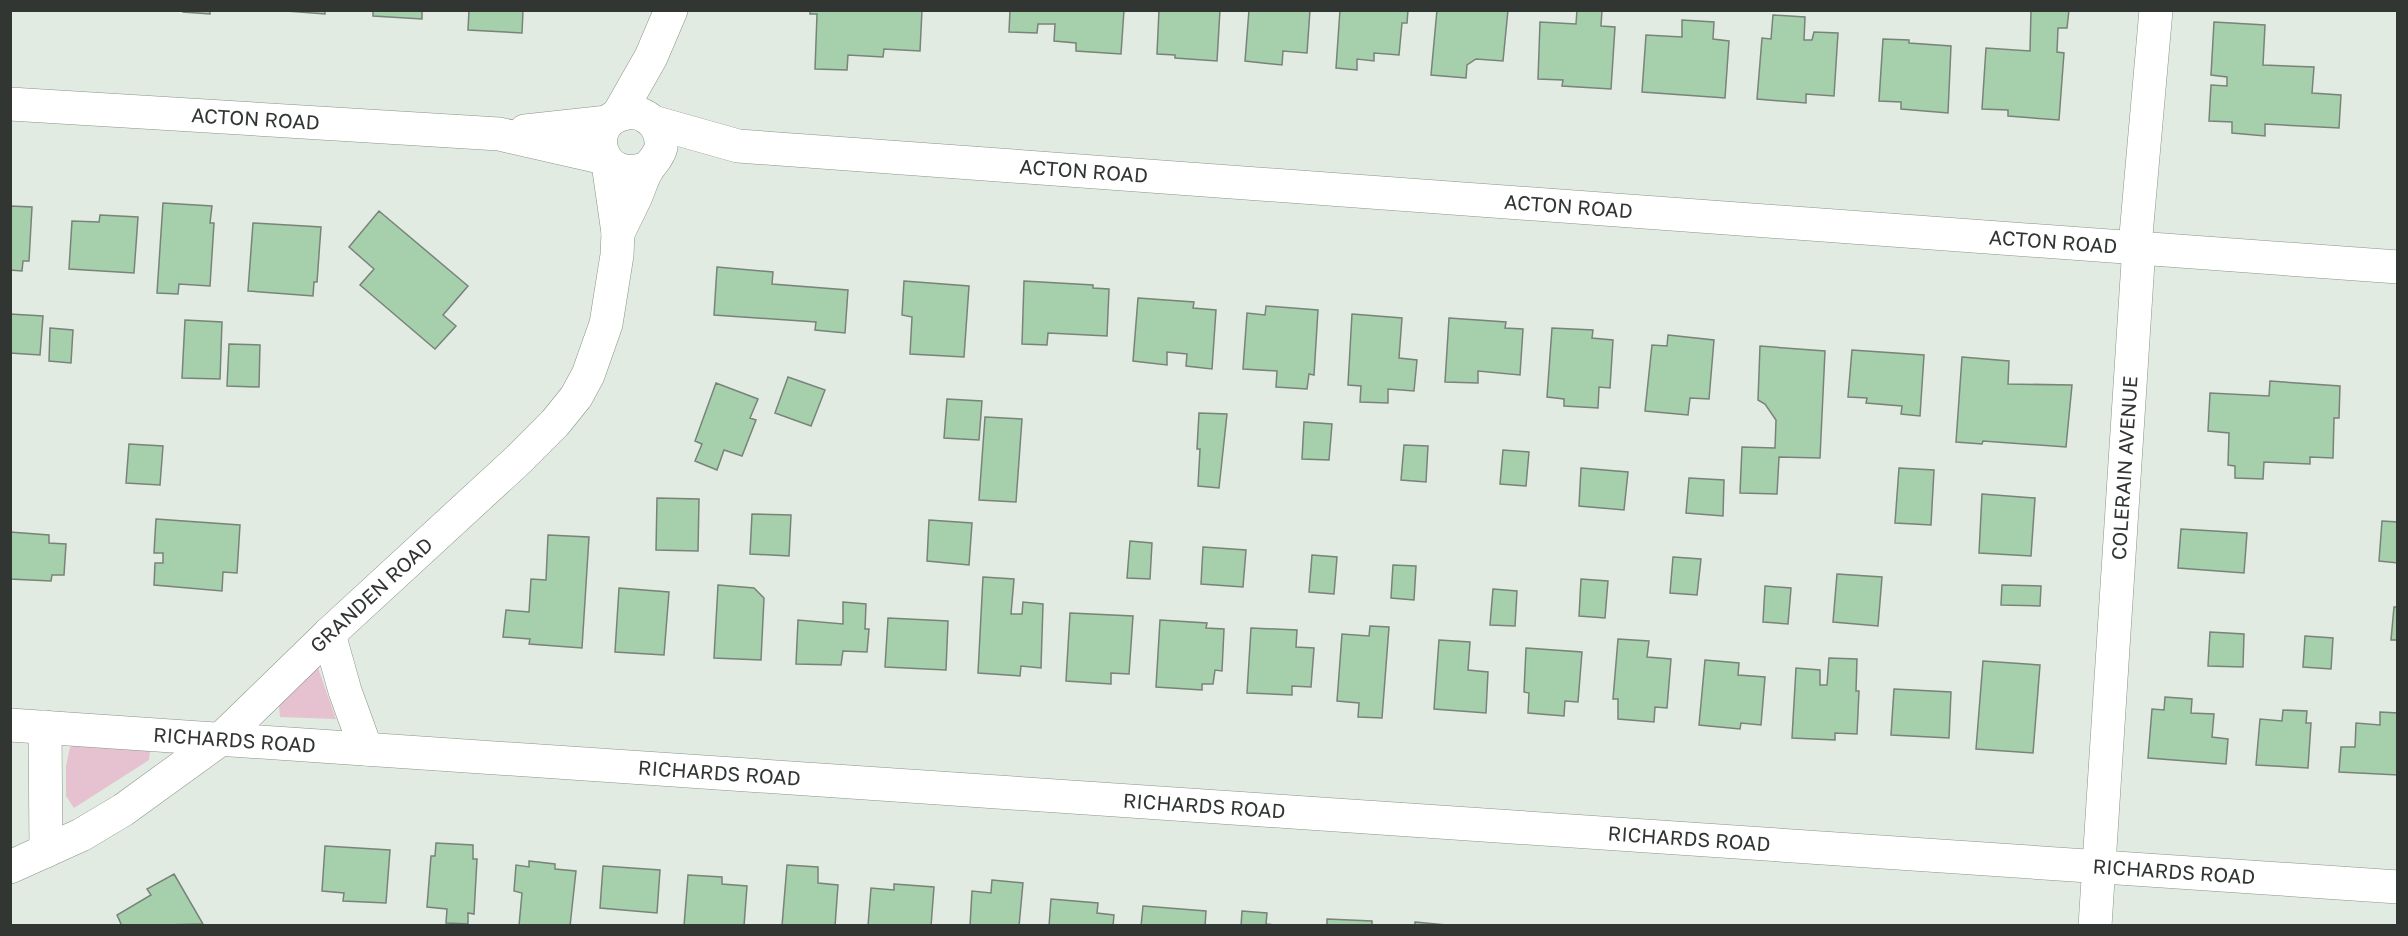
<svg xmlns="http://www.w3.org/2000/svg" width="2408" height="936" viewBox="0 0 2408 936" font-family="'Golos Text',sans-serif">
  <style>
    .grass { fill: #e6c1cf }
    .building { fill: #a5d0ab; stroke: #79837a; stroke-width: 1.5 }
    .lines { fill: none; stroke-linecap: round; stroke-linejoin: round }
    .minor-casing { stroke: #8a938a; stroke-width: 34 }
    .minor { stroke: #fff; stroke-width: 33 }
    .labels { text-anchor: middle; stroke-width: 4.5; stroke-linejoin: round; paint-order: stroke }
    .street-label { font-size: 20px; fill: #323633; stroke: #fff }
  </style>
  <rect width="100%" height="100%" fill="#e1ebe2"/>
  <path class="grass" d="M318 668 336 719 280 717 279 705Z
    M83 742 150 750 149 760 74 808 66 796V766L70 747Z"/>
  <path class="building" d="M183 10H210V14L183 12Z
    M273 10H325V14Z
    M373 10H422V19L373 16Z
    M469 10H523L522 33 468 30Z
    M810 10H922L920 51 884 49 883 57 848 55 847 70 815 69 817 14H810Z
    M1010 10H1124L1121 54 1076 51V43L1054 41 1055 24H1038L1037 33 1009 32Z
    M1159 10H1220L1217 61 1175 58V55L1157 54Z
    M1249 10H1310L1307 53 1283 51 1282 65 1245 61Z
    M1340 10H1408L1407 23H1402L1399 55 1374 53V61L1357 59V70L1336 68Z
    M1437 10H1508L1503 61 1476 59 1467 65 1466 78 1431 75Z
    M1577 10H1602L1601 26 1615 27 1611 89 1562 86 1563 80 1538 79 1540 22 1576 24Z
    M2031 10H2069L2067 28H2058L2057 52 2064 53 2059 120 2008 116V110L1982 109 1986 48 2030 51Z
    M1773 15 1805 17 1804 40H1812L1814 32 1838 33 1834 96 1806 94V103L1757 99 1762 38 1771 39Z
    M1682 20 1714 22 1713 39 1729 41 1725 98 1642 92 1646 35 1682 37Z
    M2214 22 2265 25 2263 65 2314 67 2312 93 2341 95 2339 128 2265 124V136L2232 133V122L2209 121 2211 85 2227 86V77L2211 75Z
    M1883 39 1909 40V43L1951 46 1948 113 1901 109V102L1879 101Z
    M163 203 212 206 210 223H214L210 286 179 284 178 294 157 293Z
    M10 206 32 207 29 261H23L22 271 10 270Z
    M379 211 468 286 443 315 456 326 435 349 360 285 374 269 349 247Z
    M100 215 138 217 134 273 69 269 72 221 99 222Z
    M253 223 321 227 317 282H314L313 296 248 291Z
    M717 267 773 272 772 284 848 290 845 333 815 330 816 322 714 315Z
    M904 281 969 286 964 357 910 354 912 317 902 315Z
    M1024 281 1093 285V288L1109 289 1107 336 1048 333 1047 345 1022 344Z
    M1138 298 1194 302 1193 308 1216 310 1212 369 1186 366 1187 354 1167 352V365L1133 361Z
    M1266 306 1318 310 1314 375 1309 374 1307 389 1276 387 1277 371 1243 369 1247 313 1265 315Z
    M10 314 43 316 40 355 10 353Z
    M1352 314 1402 318 1399 358 1417 360 1414 391 1388 389V403L1360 402 1361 386 1348 385Z
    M1449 318 1506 322 1505 328 1523 329 1520 375 1478 371V383L1445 382Z
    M185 320 222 322 220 379 182 378Z
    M50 328 73 330 71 363 49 361Z
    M1552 328 1593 330 1592 338 1613 340 1610 388 1599 387 1598 408 1564 406V399L1547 397Z
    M1668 335 1714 340 1709 399 1690 398 1688 415 1645 411 1652 345 1667 346Z
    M229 344 260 345 259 387 227 386Z
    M1760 346 1825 351 1820 458 1779 457 1777 494 1740 493 1742 447 1775 448 1776 420 1765 404 1758 400Z
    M1852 350 1924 355 1920 416 1901 414 1902 406 1866 403 1867 398 1848 397Z
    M1962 357 2009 361 2008 384 2072 385 2066 447 1983 441 1982 444 1956 442Z
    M788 377 825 390 811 426 775 413Z
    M2270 381 2340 386 2339 418H2334L2333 458 2310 457V464L2264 462 2263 479 2235 478V466L2228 465 2229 433 2208 431 2210 393 2269 396Z
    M716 383 758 399 750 418 756 420 742 456 724 450 717 470 695 461 702 444 695 441Z
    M947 399 982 401 979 440 944 438Z
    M1199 413 1227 414 1219 488 1198 486 1200 449H1197Z
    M985 417 1022 419 1016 502 979 500Z
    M1304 422 1332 424 1329 460 1302 459Z
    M129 444 163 446 160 485 126 483Z
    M1404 445 1428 446 1426 482 1401 480Z
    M1503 450 1529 452 1526 486 1500 484Z
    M1581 468 1628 472 1624 510 1579 506Z
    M1899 468 1934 470 1931 525 1895 523Z
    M1689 478 1724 480 1723 516 1686 513Z
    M1982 494 2035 498 2031 556 1979 553Z
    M657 498 699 499 698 551 656 550Z
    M752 514 791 515 789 556 750 554Z
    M156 519 240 525 237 573 223 572 222 591 154 585 155 563H163V553H154Z
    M929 520 972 523 969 565 927 561Z
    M2382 521 2398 522V563L2379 561Z
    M2181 529 2247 533 2244 573 2178 568Z
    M10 532 49 535V543L66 544 64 575H52L51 581 10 579Z
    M548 535 589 537 582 648 529 644 530 639 503 637 506 610 529 612 531 579 546 580Z
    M1130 541 1152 543 1150 579 1127 578Z
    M1203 547 1246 550 1243 587 1201 584Z
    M1312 555 1337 557 1334 594 1309 592Z
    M1673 557 1701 559 1697 595 1670 593Z
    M1393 565 1416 566 1414 600 1391 598Z
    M1837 574 1882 577 1878 626 1833 622Z
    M983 577 1014 579 1011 614H1022L1023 602 1043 604 1041 668 1021 666 1020 676 978 673Z
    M1581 579 1608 581 1605 618 1579 616Z
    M718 585 754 588 764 598 761 660 714 658Z
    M2002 585 2041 586 2040 606 2001 605Z
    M1765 586 1791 588 1788 624 1763 622Z
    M619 588 669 592 664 655 615 652Z
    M1493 589 1517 591 1515 626 1490 625Z
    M843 602 866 604 865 629H869L867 652 843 651 841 665 796 664 798 620 843 624Z
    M2394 607H2398V640H2391Z
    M1070 613 1133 616 1129 674 1111 673V684L1066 681Z
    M888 618 948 621 946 670 885 667Z
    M1160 620 1207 623 1206 628 1224 629 1222 671 1215 670 1213 684H1202V690L1156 687Z
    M1370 626 1389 627 1382 718 1358 717 1359 703 1337 701 1342 634 1369 636Z
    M1251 628 1297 630 1296 647 1314 648 1311 687 1292 686V695L1247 693Z
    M2210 632 2244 634 2243 667 2208 666Z
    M2305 636 2333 638 2331 669 2303 667Z
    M1618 639 1649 641 1647 657 1671 659 1667 708 1655 707 1654 722 1618 719V699H1613Z
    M1439 640 1470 642 1468 670 1488 672 1486 713 1434 709Z
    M1526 648 1582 652 1578 702 1565 701 1564 716 1528 713 1529 693 1524 692Z
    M1829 658 1857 659 1856 691H1859L1857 734 1835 733V740L1792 738 1796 668 1820 670V685H1827Z
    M1705 660 1739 663 1738 675 1765 677 1761 725 1741 723 1740 729 1699 725Z
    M1983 661 2040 665 2033 753 1976 749Z
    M1894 689 1951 692 1949 738 1891 735Z
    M2165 697 2192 699 2191 713 2214 714 2212 737 2228 739 2226 764 2148 758 2152 709 2164 710Z
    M2283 710 2307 711 2306 723H2311L2308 768 2256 765 2260 719 2282 721Z
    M2380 712 2398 713V775L2339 772 2341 747H2355L2356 723 2380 725Z
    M436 843 473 845V859H477L474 914 468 913V924L446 923 447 909 427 907 431 856H435Z
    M325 846 390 850 386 903 343 901 344 893 322 891Z
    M529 861 555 864V869L576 871 570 926H519L522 893 514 891 516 865 529 867Z
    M787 865 818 867V883L838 885 835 926H782Z
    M603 866 660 870 657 913 600 908Z
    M174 874 203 924 122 926 117 915 151 895 147 889Z
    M688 875 722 877V884L747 886 744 926H684Z
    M992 880 1023 883 1019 926H970L972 891 991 893Z
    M894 884 934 887 931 926H868L871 888 894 890Z
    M1051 899 1098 903 1097 913 1114 915 1113 926H1049Z
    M1143 906 1206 911 1205 926H1141Z
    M1242 911 1267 913 1266 924 1287 926H1241Z
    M1327 919 1372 921V926H1327Z
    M1415 922 1457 926H1415Z"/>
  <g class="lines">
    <g class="minor-casing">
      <g id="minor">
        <path id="s1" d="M10 104 499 134 604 158"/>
        <path d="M618 115 651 57 671 10"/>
        <path id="s2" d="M653 122 738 146 2398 267"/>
        <path d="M525 131 608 122"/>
        <path d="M618 233C624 221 630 209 636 196 640 187 643 175 649 167 654 160 659 156 661 147 662 137 658 125 649 119 642 113 632 111 623 114 582 124 601 189 649 167"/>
        <path d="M329 634 345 691 366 749"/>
        <path id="s3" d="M10 725 2398 887"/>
        <path d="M45 727 46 851"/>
        <path id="s4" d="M10 867 81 835 123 810 221 739 329 634 518 460 555 423 576 397 588 375 606 324 617 255 618 233 608 163"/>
        <path id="s5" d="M2095 926 2138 262 2136 235 2156 10"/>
      </g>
    </g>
    <use href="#minor" class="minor"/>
  </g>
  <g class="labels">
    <g class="street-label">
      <text dy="7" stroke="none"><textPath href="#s1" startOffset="246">ACTON ROAD</textPath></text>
      <text dy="7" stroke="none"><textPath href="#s2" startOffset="435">ACTON ROAD</textPath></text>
      <text dy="7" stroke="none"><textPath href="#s2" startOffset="921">ACTON ROAD</textPath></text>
      <text dy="7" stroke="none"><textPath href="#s2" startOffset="1407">ACTON ROAD</textPath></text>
      <text dy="7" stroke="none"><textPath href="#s5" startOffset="459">COLERAIN AVENUE</textPath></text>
      <text dy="7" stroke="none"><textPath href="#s4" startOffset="456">GRANDEN ROAD</textPath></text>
      <text dy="7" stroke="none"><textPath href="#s3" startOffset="225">RICHARDS ROAD</textPath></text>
      <text dy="7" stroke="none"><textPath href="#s3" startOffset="711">RICHARDS ROAD</textPath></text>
      <text dy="7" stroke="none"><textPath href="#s3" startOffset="1197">RICHARDS ROAD</textPath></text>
      <text dy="7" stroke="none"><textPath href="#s3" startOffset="1683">RICHARDS ROAD</textPath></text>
      <text dy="7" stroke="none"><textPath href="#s3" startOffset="2169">RICHARDS ROAD</textPath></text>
    </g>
  </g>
  <rect width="2408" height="936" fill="none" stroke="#323633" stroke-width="24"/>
</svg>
